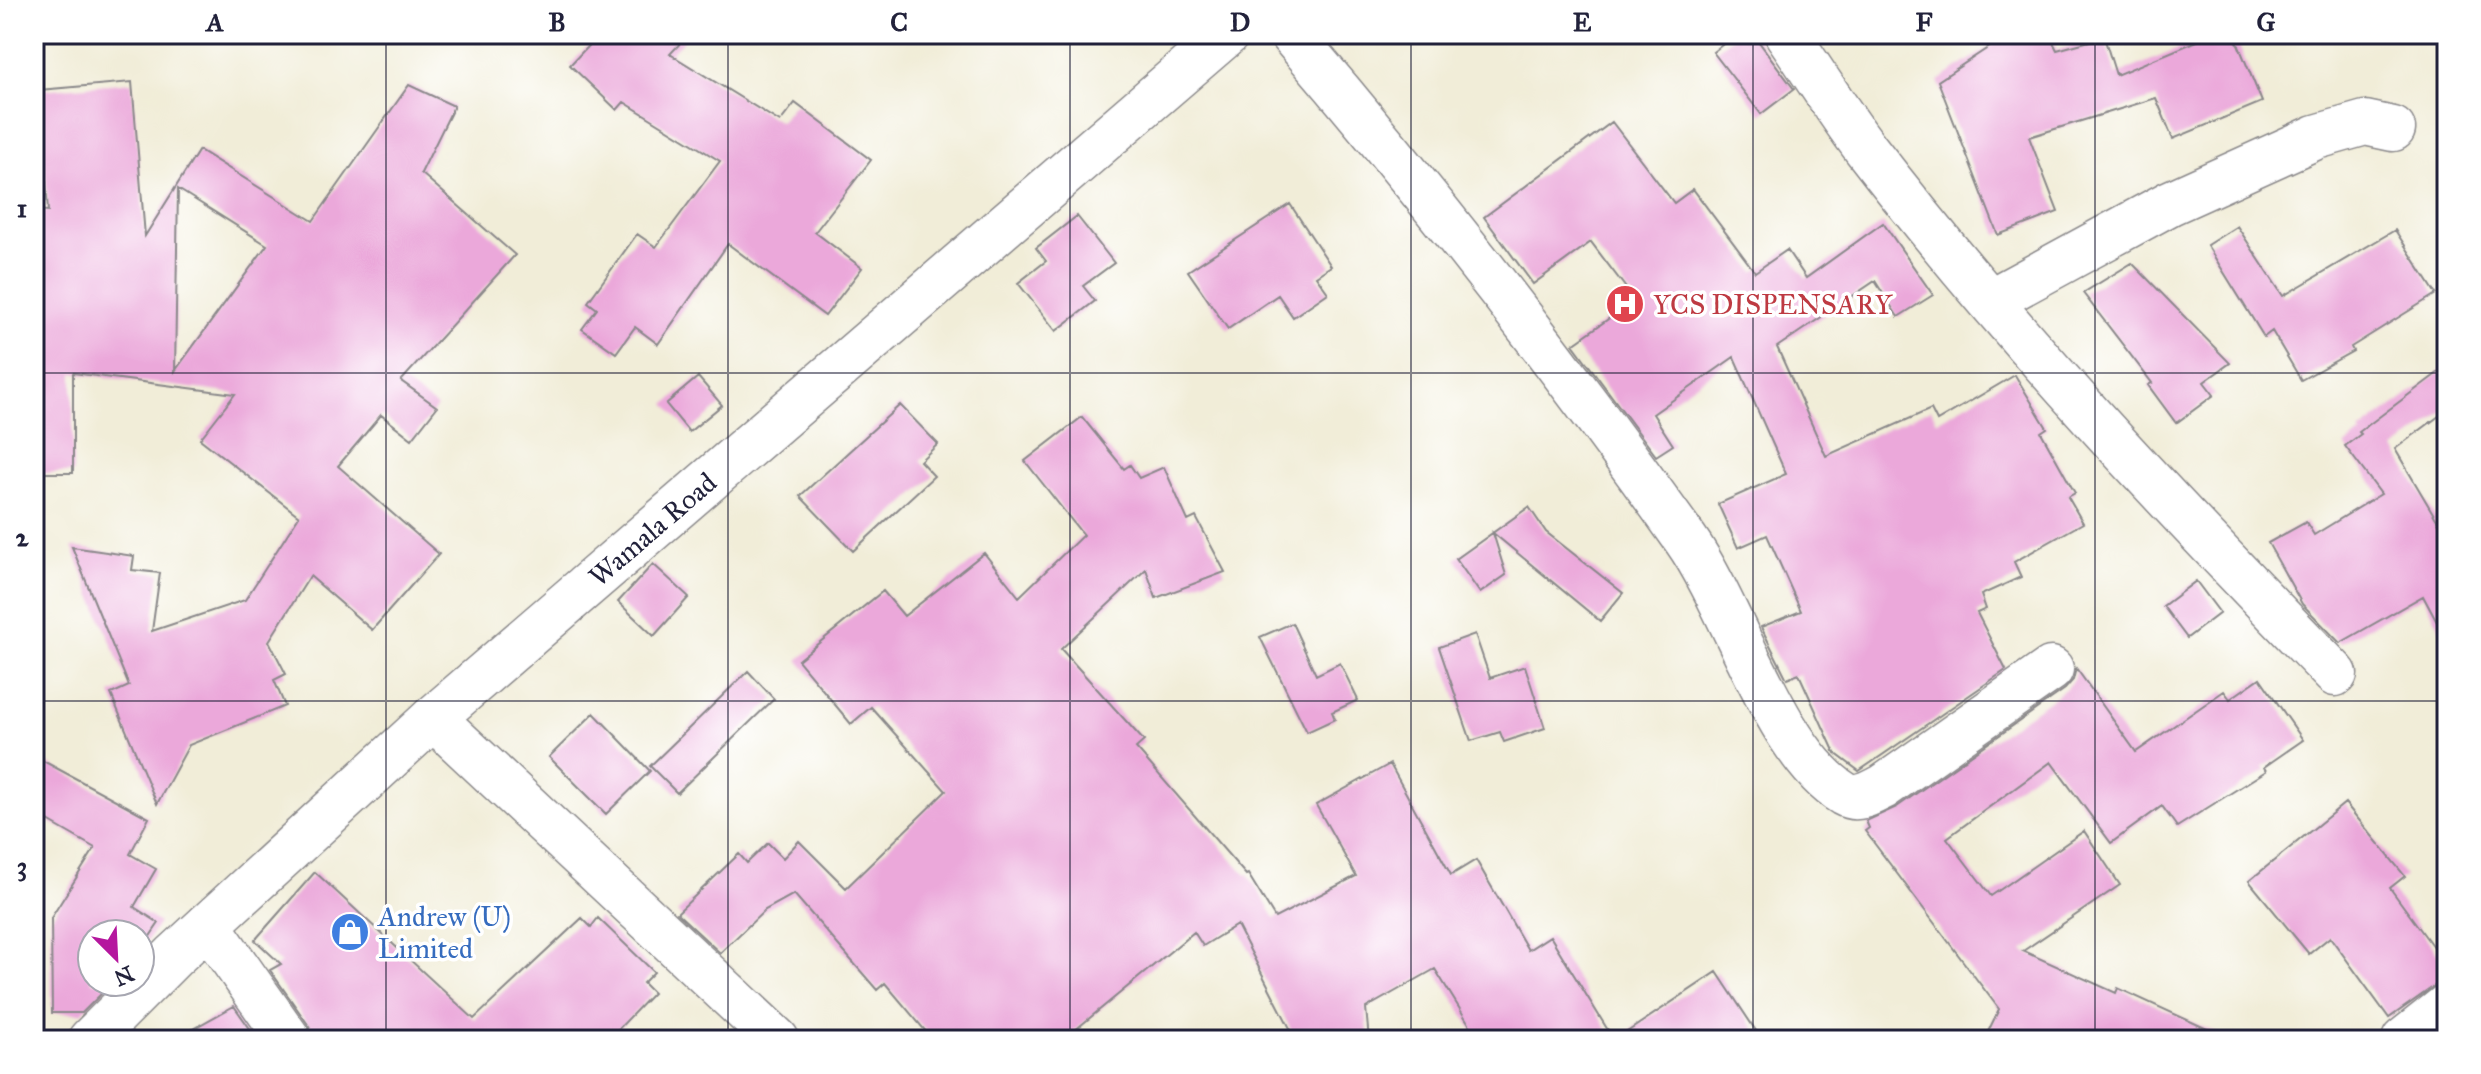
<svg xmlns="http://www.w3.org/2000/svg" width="2481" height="1074" viewBox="0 0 2481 1074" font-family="'IM FELL Great Primer',serif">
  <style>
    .building { fill: #eba8da; fill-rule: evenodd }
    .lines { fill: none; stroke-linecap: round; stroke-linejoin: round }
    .street-casing { stroke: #8a888a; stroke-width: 47 }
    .street { stroke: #fff; stroke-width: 44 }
    .grid { fill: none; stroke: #22223b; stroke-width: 2; stroke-opacity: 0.55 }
    .labels { text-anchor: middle; stroke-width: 7; stroke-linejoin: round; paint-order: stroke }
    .health-label { font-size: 28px; fill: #be3a42; stroke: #fff; text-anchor: start }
    .street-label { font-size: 28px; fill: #22223b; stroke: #fff }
    .shop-label { font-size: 28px; fill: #366cbe; stroke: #fff; text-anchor: start }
    .neatline { fill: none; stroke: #22223b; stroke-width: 3 }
    .grid-label { font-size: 26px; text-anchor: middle; font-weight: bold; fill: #22223b }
  </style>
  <rect width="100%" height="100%" fill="#fff"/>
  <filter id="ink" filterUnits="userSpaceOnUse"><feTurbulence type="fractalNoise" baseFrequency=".0125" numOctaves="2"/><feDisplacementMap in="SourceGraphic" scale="16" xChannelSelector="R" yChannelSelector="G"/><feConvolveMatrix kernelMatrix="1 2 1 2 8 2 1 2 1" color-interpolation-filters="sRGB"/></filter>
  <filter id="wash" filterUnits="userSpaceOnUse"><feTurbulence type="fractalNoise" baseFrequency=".006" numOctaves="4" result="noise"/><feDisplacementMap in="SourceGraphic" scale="32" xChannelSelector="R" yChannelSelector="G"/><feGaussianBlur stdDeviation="1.8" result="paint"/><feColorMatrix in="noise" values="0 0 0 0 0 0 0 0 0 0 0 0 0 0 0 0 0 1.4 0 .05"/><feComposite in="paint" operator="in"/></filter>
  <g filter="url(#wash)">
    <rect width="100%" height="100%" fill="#f1edd8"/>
    <g id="blocks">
      <path class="building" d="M599 34H689L670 54 780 122 795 103 871 160 815 232 862 268 825 316 728 244 658 344 635 327 616 353 582 329 597 309 588 302 637 234 656 247 720 161 624 102 617 110 570 65Z
        M1736 34H1753L1794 89 1761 114 1713 52Z
        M2009 34H2049L2057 50 2104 37 2116 75 2214 34H2234L2262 102 2173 139 2156 98 2029 137 2058 212 1998 235 1938 81Z
        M132 82 145 236 199 150 313 221 409 85 454 106 421 173 515 255 401 381 437 407 412 439 381 415 338 466 439 554 372 630 310 576 269 641 286 674 274 680 285 706 189 745 157 804 111 694 129 686 72 547 134 556 132 570 160 573 152 631 245 600 299 516 200 439 235 394 73 373V473H34V210L48 211 39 90ZM178 189 267 245 175 371Z
        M1612 122 1674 203 1693 189 1755 272 1787 250 1806 278 1883 223 1933 295 1898 317 1875 281 1777 347 1826 456 1931 409 1937 421 2015 375 2047 428 2041 432 2075 493 2068 497 2083 523 2014 562 2021 577 1981 595 1986 609 1977 613 2006 670 1859 771 1835 753 1799 674 1787 679 1761 627 1801 611 1767 535 1738 548 1718 504 1786 474 1734 357 1653 414 1673 445 1656 456 1573 344 1635 300 1591 242 1533 284 1484 217Z
        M1290 204 1331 266 1316 276 1328 293 1293 317 1278 295 1228 329 1188 271Z
        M1077 216 1114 263 1083 286 1095 301 1056 331 1018 283 1046 261 1036 248Z
        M2237 226 2283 296 2395 230 2436 294 2351 347 2353 351 2301 380 2272 331 2264 337 2207 245Z
        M2132 263 2230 363 2204 382 2214 395 2176 423 2148 385 2152 383 2083 293Z
        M2447 366V410L2395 449 2447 537V641L2423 596 2340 643 2302 604 2268 543 2306 522 2314 535 2381 494 2345 446 2361 434 2359 432Z
        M698 377 722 405 689 432 666 404Z
        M900 405 938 444 920 461 934 476 853 551 800 496Z
        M1082 417 1124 469 1130 465 1139 478 1164 467 1188 521 1196 517 1225 572 1156 598 1146 569 1061 649 1144 741 1136 748 1246 875 1248 874 1275 918 1356 876 1316 805 1390 764 1451 875 1476 860 1528 950 1550 936 1614 1040H1479L1435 969 1366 1008 1369 1040H1296L1237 925 1203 946 1194 932 1063 1040H933L885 983 877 990 794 894 765 910 720 953 677 913 739 854 747 863 768 843 783 858 799 841 846 888 946 791 871 707 851 724 798 660 883 591 904 616 984 553 1019 597 1083 535 1025 461Z
        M1529 507 1546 532 1623 593 1600 621 1493 533 1506 575 1480 593 1456 559Z
        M653 564 689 597 654 636 618 602Z
        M2196 581 2220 613 2187 638 2163 606Z
        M1292 623 1316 675 1340 663 1358 700 1332 712 1335 719 1307 732 1260 637Z
        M1475 634 1490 678 1525 666 1545 728 1504 742 1500 732 1471 741 1439 647Z
        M2076 668 2136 752 2224 691 2230 699 2260 678 2303 740 2264 767 2266 771 2177 827 2162 806 2111 843 2051 762 1947 838 1991 896 2084 831 2120 885 2023 951 2116 993 2118 988 2231 1040H1984L1999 1009 1865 831 1869 828 1866 821 1897 807 2065 689 2073 680Z
        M748 671 774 699 677 793 650 766Z
        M594 713 650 771 606 814 549 757Z
        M34 756 149 818 130 854 156 869 134 907 159 923 140 951V934H92V982H113L82 1013H52L51 918 95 848 34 813Z
        M2345 803 2405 876 2390 888 2447 966V977L2389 1018 2330 937 2309 954 2249 881Z
        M315 872 474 1019 582 918 591 927 598 918 654 972 643 983 653 993 608 1040H314L309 1026 270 970 281 964 255 940Z
        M1717 972 1762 1040H1615Z
        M234 1006 258 1040H173Z"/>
    </g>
  </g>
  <g filter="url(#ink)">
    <use href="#blocks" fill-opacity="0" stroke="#8a888a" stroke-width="2"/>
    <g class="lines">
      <g class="street-casing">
        <g id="street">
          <path d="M1291 34C1430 196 1562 366 1686 540 1734 608 1775 752 1844 794 1858 802 1871 793 1883 787L2051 669"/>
          <path d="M1787 34C1813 72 1838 112 1866 149 2009 335 2172 506 2335 674"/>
          <path d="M1992 300 2170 203 2316 137 2365 123 2393 129"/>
          <path d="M433 718 777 1040"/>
          <path d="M208 925 289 1040"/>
          <path id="s1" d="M90 1040 174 956 433 718 1227 34"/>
          <path d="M2404 1040 2447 1006"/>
        </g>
      </g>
      <use href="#street" class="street"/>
    </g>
  </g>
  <path class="grid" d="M386 34V1040M728 34V1040M1070 34V1040M1411 34V1040M1753 34V1040M2095 34V1040M34 373H2447M34 701H2447"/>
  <defs>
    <g id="hospital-disc" transform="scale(2)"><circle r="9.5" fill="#e0444e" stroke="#fff"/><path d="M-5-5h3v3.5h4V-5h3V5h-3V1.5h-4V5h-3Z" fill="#fff"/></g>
    <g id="shop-disc" transform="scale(2)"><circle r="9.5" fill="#3f7fe0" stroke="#fff"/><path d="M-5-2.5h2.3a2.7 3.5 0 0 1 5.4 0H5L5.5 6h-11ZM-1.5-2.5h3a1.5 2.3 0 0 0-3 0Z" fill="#fff"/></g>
  </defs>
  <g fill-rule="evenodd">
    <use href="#hospital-disc" x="1625" y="304"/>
    <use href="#shop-disc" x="350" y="932"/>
  </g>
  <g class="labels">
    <g class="health-label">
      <text x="1653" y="314">YCS DISPENSARY</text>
    </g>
    <g class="street-label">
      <text dy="10" stroke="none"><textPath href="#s1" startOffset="760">Wamala Road</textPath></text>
    </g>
    <g class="shop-label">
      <text x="378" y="926">Andrew (U)<tspan x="378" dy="32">Limited</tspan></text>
    </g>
  </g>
  <rect width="2481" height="1074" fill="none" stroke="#fff" stroke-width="88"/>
  <g transform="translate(116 958) rotate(156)"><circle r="38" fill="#ffffff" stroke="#a7a7b1" stroke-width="2"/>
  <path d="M0-6L14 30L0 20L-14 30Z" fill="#b5179e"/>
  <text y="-12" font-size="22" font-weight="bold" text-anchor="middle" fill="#22223b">N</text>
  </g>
  <rect x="44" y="44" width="2393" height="986" class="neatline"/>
  <g class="grid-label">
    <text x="215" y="31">A</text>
    <text x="557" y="31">B</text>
    <text x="899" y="31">C</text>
    <text x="1240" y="31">D</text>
    <text x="1582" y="31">E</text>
    <text x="1924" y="31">F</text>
    <text x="2266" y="31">G</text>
    <text x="22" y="217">1</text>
    <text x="22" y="546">2</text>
    <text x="22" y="875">3</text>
  </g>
</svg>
